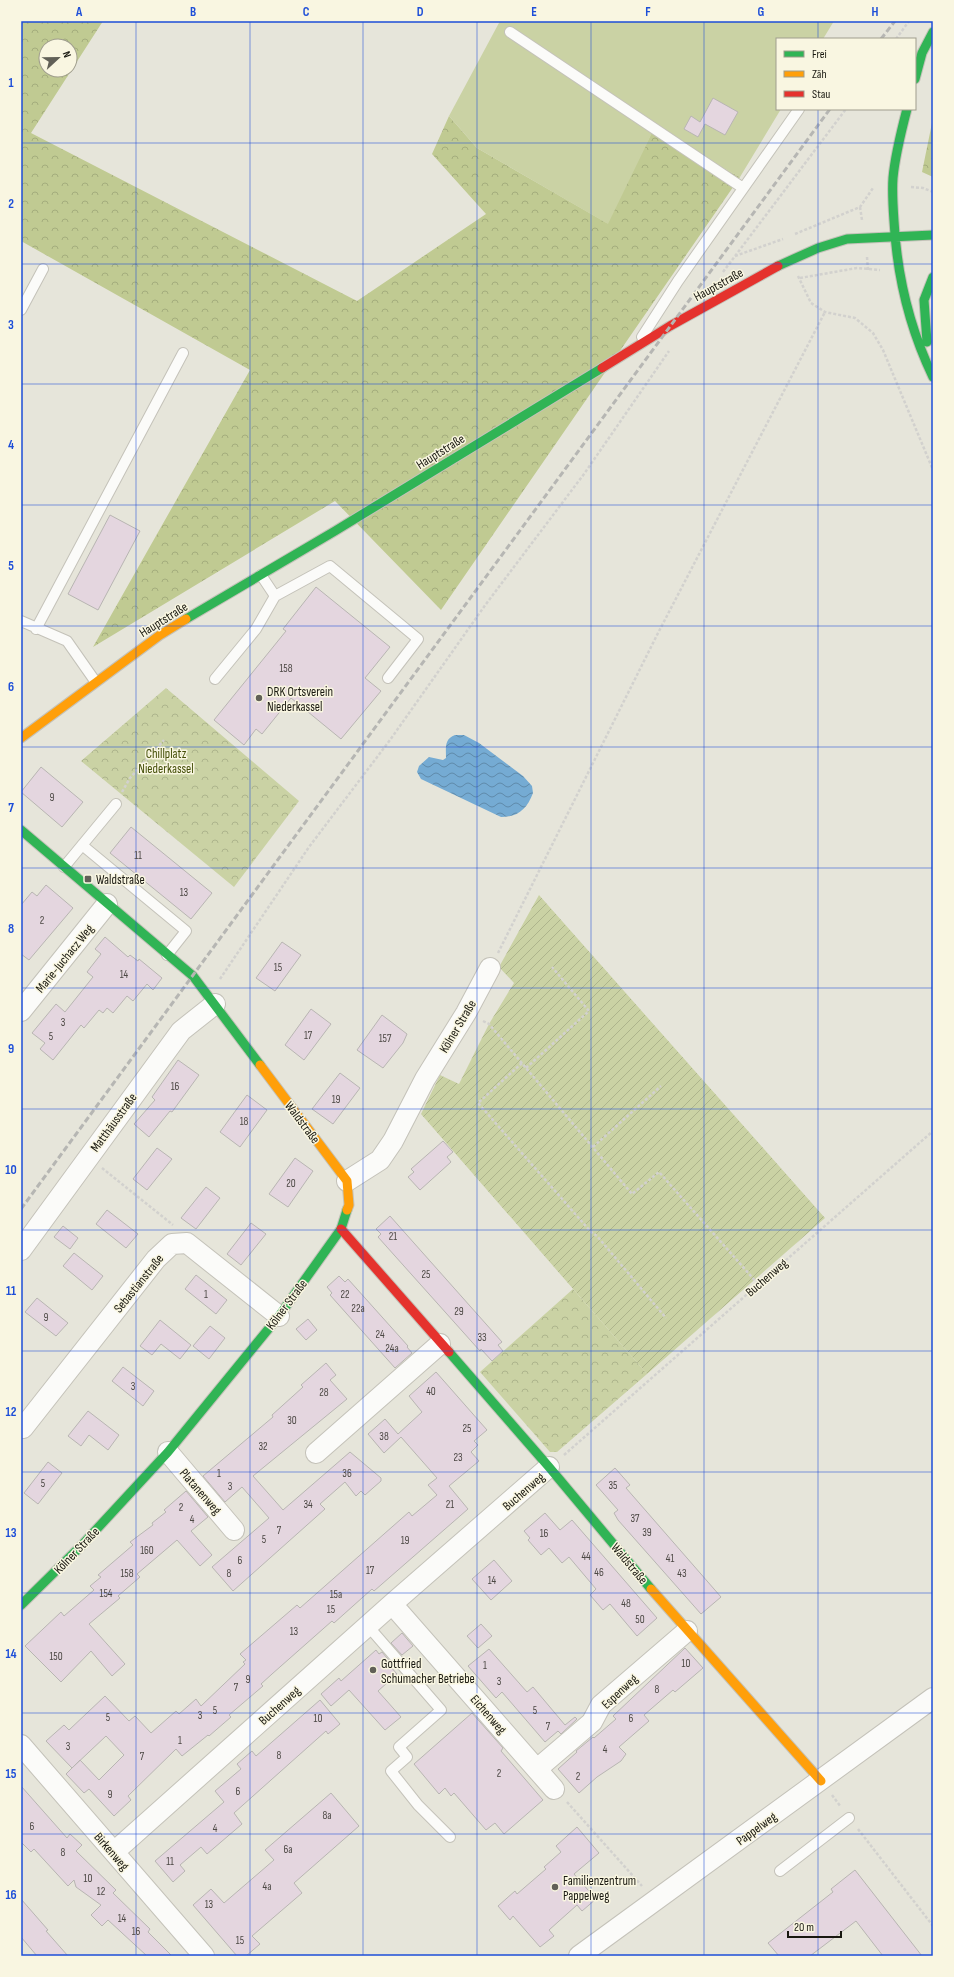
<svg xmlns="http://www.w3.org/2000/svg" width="954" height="1977" viewBox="0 0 954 1977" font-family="'Sofia Sans Condensed',sans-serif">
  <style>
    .forest { fill: url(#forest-crowns); fill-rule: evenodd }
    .park { fill: url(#park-crowns) }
    .garden { fill: url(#garden-furrows) }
    .pitch { fill: #cad2a4 }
    .water { fill: url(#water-waves) }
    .building { fill: #e4d6df; stroke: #b8b5b2 }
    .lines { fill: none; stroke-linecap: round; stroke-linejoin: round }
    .lane-casing { stroke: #c4c2b9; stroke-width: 12 }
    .street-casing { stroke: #c4c2b9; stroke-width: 22 }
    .fast-casing { stroke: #c4c2b9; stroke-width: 11 }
    .slow-casing { stroke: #c4c2b9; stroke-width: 11 }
    .jam-casing { stroke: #c4c2b9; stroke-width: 11 }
    .path { stroke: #d2d1ce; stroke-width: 2.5; stroke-dasharray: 3 2; stroke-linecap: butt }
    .lane { stroke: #fbfbf9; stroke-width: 10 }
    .street { stroke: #fbfbf9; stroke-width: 20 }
    .fast { stroke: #30b455; stroke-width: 9 }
    .slow { stroke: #ff9f0a; stroke-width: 9 }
    .jam { stroke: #e5322d; stroke-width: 9 }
    .rail { stroke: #b6b6b3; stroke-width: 3; stroke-dasharray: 6 3; stroke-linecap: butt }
    .grid { fill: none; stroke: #1d4ed8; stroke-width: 1; stroke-opacity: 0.55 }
    .poi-dot { fill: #616057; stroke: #f9f6e1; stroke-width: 1.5 }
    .labels { text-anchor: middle; stroke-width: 3; stroke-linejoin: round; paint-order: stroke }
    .number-label { font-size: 11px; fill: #4c4844 }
    .street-label { font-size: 13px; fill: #191810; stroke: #f9f6e1 }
    .poi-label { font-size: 13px; fill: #191810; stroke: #f9f6e1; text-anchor: start }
    .park-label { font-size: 13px; fill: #444f08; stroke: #f9f6e1 }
    .neatline { fill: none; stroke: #1d4ed8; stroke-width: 1.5 }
    .grid-label { font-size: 13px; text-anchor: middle; font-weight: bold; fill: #1d4ed8 }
  </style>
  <defs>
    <pattern id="forest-crowns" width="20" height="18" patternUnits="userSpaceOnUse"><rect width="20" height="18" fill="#c0ca92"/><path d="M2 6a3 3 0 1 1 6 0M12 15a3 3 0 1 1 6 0" fill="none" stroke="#a4ad7d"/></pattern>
    <pattern id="park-crowns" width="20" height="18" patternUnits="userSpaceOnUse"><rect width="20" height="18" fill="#cad2a4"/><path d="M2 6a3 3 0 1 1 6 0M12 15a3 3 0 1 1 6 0" fill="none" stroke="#adb48c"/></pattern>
    <pattern id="garden-furrows" width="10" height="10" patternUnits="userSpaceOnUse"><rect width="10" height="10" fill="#cad2a4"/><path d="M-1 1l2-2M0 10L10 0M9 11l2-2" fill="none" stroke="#adb48c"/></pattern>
    <pattern id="water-waves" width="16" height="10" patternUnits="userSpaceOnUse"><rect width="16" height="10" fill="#75abd3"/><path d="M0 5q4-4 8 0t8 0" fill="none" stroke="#5f8aaa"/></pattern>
  </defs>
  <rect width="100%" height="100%" fill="#e6e5da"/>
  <path class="forest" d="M21 21H103L31 133 357 301 486 214 432 154 449 116 477 148 607 223 653 130 740 177 441 610 335 501 93 647 250 370 21 241ZM46 46H70V70H46Z
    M933 118V177L922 172Z"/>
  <path class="park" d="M166 688 299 801 234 887 81 761Z
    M573 1289 647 1374 557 1452H550L480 1372Z"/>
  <path class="garden" d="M539 895 825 1218 647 1374 421 1114 440 1075 459 1084 489 1024 514 983 499 967Z"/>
  <path class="pitch" d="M500 21H834L823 39H777V109H781L740 177 653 131 608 224 477 148 449 116Z"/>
  <path class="water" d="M455 735H464L479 743 523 776 532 786 533 793C527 809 518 817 501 817L421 779 417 772 419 766 429 757 443 760 446 758C446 748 444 739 455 735Z"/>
  <path class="building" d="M713 98 738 112 725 135 705 124 698 137 684 129 691 116 700 122Z
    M110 515 140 531 98 610 68 594Z
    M316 587 390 647 365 678 381 691 341 739 291 698 262 734 256 729 244 745 214 720 286 631 283 629Z
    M41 767 83 802 62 827 21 792Z
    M131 827 212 893 191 919 110 853Z
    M46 885 73 908 29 960 21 954V905L32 892 37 896Z
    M105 937 128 957 130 955 138 961 139 959 162 978 153 990 147 984 133 1001 127 996 113 1013 107 1008 103 1013 99 1010 84 1028 81 1025 53 1060 40 1049 45 1043 32 1033 56 1004 65 1012 93 977 87 972 101 954 95 949Z
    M282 942 301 955 275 991 256 978Z
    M311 1009 331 1024 304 1060 285 1045Z
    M382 1015 407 1034 403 1043 383 1068 357 1050Z
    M178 1060 199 1075 172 1112 170 1111 149 1137 134 1124 155 1100 152 1097Z
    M340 1073 360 1088 333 1124 312 1109Z
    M247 1095 267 1110 240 1147 220 1132Z
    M443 1141 453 1152 447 1157 451 1162 420 1190 408 1177 414 1172 411 1169Z
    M157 1148 172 1159 147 1190 133 1179Z
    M295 1158 313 1171 288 1207 269 1194Z
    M206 1187 220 1198 196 1229 181 1218Z
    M107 1210 138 1234 126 1248 96 1224Z
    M390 1216 502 1342 498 1345 503 1351 492 1361 481 1349 480 1351 378 1237 381 1234 376 1229Z
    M251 1223 266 1234 241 1265 227 1254Z
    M63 1226 78 1238 70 1249 54 1237Z
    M74 1253 103 1276 92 1290 63 1266Z
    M196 1275 227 1300 216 1314 185 1289Z
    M339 1276 345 1282 348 1279 408 1346 407 1347 412 1353 395 1368 330 1295 332 1293 327 1287Z
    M37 1298 68 1323 56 1336 25 1312Z
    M308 1319 317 1330 306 1340 296 1329Z
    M160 1320 191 1345 180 1359 161 1344 152 1355 140 1346Z
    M210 1326 225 1338 209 1359 193 1346Z
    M326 1363 336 1375 330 1380 347 1399 253 1476 283 1510 350 1452 381 1478V1481L365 1495 361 1491 356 1496 345 1482 320 1504 325 1509 233 1591 212 1567 269 1518 242 1487 225 1502 203 1476 273 1417 272 1415 303 1387 301 1385Z
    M123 1367 154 1391 143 1406 112 1381Z
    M436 1372 487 1430 474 1441 478 1445 471 1452 479 1461 449 1486 468 1509 374 1591 372 1589 334 1623 332 1621 272 1674 261 1684 263 1686 229 1715 231 1717 209 1736 208 1735 182 1756 176 1749 128 1796 131 1800 114 1816 89 1789 84 1793 66 1774 80 1760 99 1780 124 1755 106 1736 72 1768 46 1741 64 1725 69 1730 105 1696 129 1721 135 1716 151 1733 176 1711 179 1714 196 1699 201 1706 245 1664 243 1662 246 1660 240 1654 297 1605 300 1608 409 1512 412 1516 437 1495 428 1485 437 1478 401 1437 384 1453 368 1434 385 1419 398 1434 422 1412 409 1396Z
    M88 1411 119 1435 108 1450 89 1435 81 1446 68 1436Z
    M48 1462 62 1473 38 1504 24 1493Z
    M615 1468 630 1485 626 1488 721 1597 701 1614 618 1520 614 1513 618 1510 596 1485Z
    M186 1491 208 1517 191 1531 212 1555 200 1566 177 1540 137 1574 140 1577 118 1596 120 1598 89 1624 125 1664 112 1676 91 1651 61 1682 25 1646 61 1612 64 1616 94 1590 90 1586 101 1577 98 1575 133 1545 130 1542 153 1525 152 1523 166 1512 164 1510Z
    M545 1513 560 1530 572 1520 657 1618 637 1636 610 1604 603 1610 590 1595 596 1589 569 1557 562 1563 549 1548 541 1555 528 1540 530 1538 524 1531Z
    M494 1560 512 1581 491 1600 472 1579Z
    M481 1624 492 1636 478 1648 467 1636Z
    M402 1633 413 1646 402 1655 391 1643Z
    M685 1648 703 1668 675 1692 673 1690 644 1715 649 1721 619 1747 626 1754 621 1761 597 1777 579 1793 558 1769 577 1752 576 1751 593 1737 594 1738 616 1719 613 1716Z
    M489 1649 527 1692 533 1687 565 1725 575 1717 577 1719 561 1734 558 1731 545 1742 502 1692 496 1698 468 1666Z
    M376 1650 379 1654 382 1652 392 1664 390 1666 397 1674 378 1691 401 1717 385 1730 349 1690 331 1706 321 1694 339 1678 341 1681Z
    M320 1700 340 1724 328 1734 326 1731 234 1813 242 1824 207 1854 201 1847 180 1865 185 1871 173 1882 155 1861 224 1802 215 1791 241 1769 237 1764 252 1751 256 1756Z
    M472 1713 503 1748 501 1751 543 1800 504 1834 495 1823 486 1830 454 1793 451 1796 445 1788 439 1794 414 1764Z
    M21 1786 67 1838 70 1834 82 1845 76 1851 116 1890 113 1893 150 1929 148 1932 172 1956H147L108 1920 102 1926 91 1915 101 1905 76 1887 74 1880 68 1886 34 1849 31 1852 21 1842Z
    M331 1793 359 1826 294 1883 302 1893 252 1936 260 1944 246 1956H237L193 1905 211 1889 224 1903 274 1860 265 1850Z
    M577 1827 599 1853 574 1874 596 1899 582 1911 577 1905 549 1930 554 1936 540 1947 513 1916 510 1920 498 1906 515 1891 517 1894 546 1869 544 1867 561 1852 556 1846Z
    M855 1870 922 1956H883L856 1921 810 1956H779L768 1943 833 1892 831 1889Z
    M21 1899 48 1930 46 1931 68 1956H37L21 1937Z"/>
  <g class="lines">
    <g class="lane-casing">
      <path id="lane" d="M510 32 743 188
        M21 310 43 269
        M642 337 678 281 799 109
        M275 596 330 566 418 639 388 678
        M21 621 67 641 95 681
        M36 629 183 353
        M215 679 256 629 275 596 261 575
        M82 845 186 931 167 955
        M64 867 116 804
        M368 1626 441 1710 399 1747 407 1757 391 1771 418 1805 450 1837
        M780 1871 849 1818"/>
    </g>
    <g class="street-casing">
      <path id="street" d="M21 1011 107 904
        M347 1181 380 1160 393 1141 425 1079 466 1013 490 968
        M21 1250 181 1031 215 1004
        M23 1428 156 1259 172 1244 187 1243 279 1316
        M168 1452 234 1530
        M316 1453 440 1344
        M392 1604 554 1789
        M21 1745 204 1956
        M537 1769 592 1722 601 1705 687 1631
        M114 1852 392 1604 549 1467
        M579 1956 933 1698"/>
    </g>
    <g class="fast-casing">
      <path id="fast" d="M915 79 922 53 933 32
        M907 109C901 132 895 155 893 178 892 192 893 207 894 221 897 276 909 327 933 377
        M778 266 818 248 847 239 933 235
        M927 342 924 300 933 277
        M186 619 335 531 602 368
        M21 830 193 976 260 1065
        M449 1352 549 1467 651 1589
        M21 1605 82 1545 168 1452 279 1316 341 1229 347 1210"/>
    </g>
    <g class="slow-casing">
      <path id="slow" d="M21 738 160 635 186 619
        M260 1065 347 1181 349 1205 347 1210
        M651 1589 821 1781"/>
    </g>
    <g class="jam-casing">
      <path id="jam" d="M602 368 670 326 778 266
        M341 1229 449 1352"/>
    </g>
    <path class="path" d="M896 39 909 21
      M911 187 923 188 933 192
      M860 207 862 220
      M795 234 860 207 873 188
      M735 256 783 239
      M867 257 868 270
      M723 272 846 109
      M798 276 811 303 825 312 855 318 873 333 883 350 933 470
      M800 278 857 268 880 270
      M122 792 130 778 164 740
      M498 953 657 635 825 312
      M220 979 309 847 390 740 486 604 584 474 669 351
      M483 1021 489 1024 632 1194 659 1172 758 1284
      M522 1063 478 1103 591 1232 597 1236 666 1318
      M526 1068 589 1011 552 967
      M593 1147 661 1086
      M102 1168 173 1225
      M564 1455 933 1131
      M832 1795 841 1807
      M567 1802 642 1886
      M858 1829 933 1926"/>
    <use href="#lane" class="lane"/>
    <use href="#street" class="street"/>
    <use href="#fast" class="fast"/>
    <use href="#slow" class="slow"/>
    <use href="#jam" class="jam"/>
    <path class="rail" d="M881 39 895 21
      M21 1209 830 109"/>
  </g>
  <path class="grid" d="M136 21V1956M250 21V1956M363 21V1956M477 21V1956M591 21V1956M704 21V1956M818 21V39M818 109V1956M21 143H933M21 264H933M21 384H933M21 505H933M21 626H933M21 747H933M21 868H933M21 988H933M21 1109H933M21 1230H933M21 1351H933M21 1472H933M21 1593H933M21 1713H933M21 1834H933"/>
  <g class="poi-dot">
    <circle cx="259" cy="698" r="4"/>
    <rect x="84" y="875" width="8" height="8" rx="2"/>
    <circle cx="373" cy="1670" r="4"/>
    <circle cx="555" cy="1887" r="4"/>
  </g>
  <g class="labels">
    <g class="number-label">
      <text x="286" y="672">158</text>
      <text x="52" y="801">9</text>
      <text x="138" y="859">11</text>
      <text x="184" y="896">13</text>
      <text x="42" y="924">2</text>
      <text x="278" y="971">15</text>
      <text x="124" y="978">14</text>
      <text x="63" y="1026">3</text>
      <text x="308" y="1039">17</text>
      <text x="51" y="1040">5</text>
      <text x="385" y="1042">157</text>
      <text x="175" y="1090">16</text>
      <text x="336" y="1103">19</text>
      <text x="244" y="1125">18</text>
      <text x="291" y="1187">20</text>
      <text x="393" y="1240">21</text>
      <text x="426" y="1278">25</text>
      <text x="206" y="1298">1</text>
      <text x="345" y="1298">22</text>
      <text x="358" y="1312">22a</text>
      <text x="459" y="1315">29</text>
      <text x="46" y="1321">9</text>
      <text x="380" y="1338">24</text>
      <text x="482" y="1341">33</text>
      <text x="392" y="1352">24a</text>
      <text x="133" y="1390">3</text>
      <text x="431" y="1395">40</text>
      <text x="324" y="1396">28</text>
      <text x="292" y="1424">30</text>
      <text x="467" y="1432">25</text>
      <text x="384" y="1440">38</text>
      <text x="263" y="1450">32</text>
      <text x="458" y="1461">23</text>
      <text x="219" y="1477">1</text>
      <text x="347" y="1477">36</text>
      <text x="43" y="1487">5</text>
      <text x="613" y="1489">35</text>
      <text x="230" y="1490">3</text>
      <text x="308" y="1508">34</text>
      <text x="450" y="1508">21</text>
      <text x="181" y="1511">2</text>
      <text x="635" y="1522">37</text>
      <text x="192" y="1523">4</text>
      <text x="279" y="1534">7</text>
      <text x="647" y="1536">39</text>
      <text x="544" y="1537">16</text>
      <text x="264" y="1543">5</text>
      <text x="405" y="1544">19</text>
      <text x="147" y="1554">160</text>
      <text x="586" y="1560">44</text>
      <text x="670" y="1562">41</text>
      <text x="240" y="1564">6</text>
      <text x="370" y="1574">17</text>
      <text x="599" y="1576">46</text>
      <text x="127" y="1577">158</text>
      <text x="229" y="1577">8</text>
      <text x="682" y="1577">43</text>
      <text x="492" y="1584">14</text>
      <text x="106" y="1597">154</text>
      <text x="336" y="1598">15a</text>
      <text x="626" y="1607">48</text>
      <text x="331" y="1613">15</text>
      <text x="640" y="1623">50</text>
      <text x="294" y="1635">13</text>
      <text x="56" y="1660">150</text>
      <text x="686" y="1667">10</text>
      <text x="485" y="1669">1</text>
      <text x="248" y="1683">9</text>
      <text x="499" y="1685">3</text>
      <text x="236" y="1691">7</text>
      <text x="657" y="1693">8</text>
      <text x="215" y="1714">5</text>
      <text x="535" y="1714">5</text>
      <text x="200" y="1719">3</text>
      <text x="108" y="1721">5</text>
      <text x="318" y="1722">10</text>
      <text x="631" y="1722">6</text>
      <text x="548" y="1730">7</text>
      <text x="180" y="1744">1</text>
      <text x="68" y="1750">3</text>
      <text x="605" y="1753">4</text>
      <text x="279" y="1759">8</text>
      <text x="142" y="1760">7</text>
      <text x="499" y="1777">2</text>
      <text x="578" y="1780">2</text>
      <text x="238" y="1795">6</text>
      <text x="110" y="1798">9</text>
      <text x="327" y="1819">8a</text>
      <text x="32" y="1830">6</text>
      <text x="215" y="1832">4</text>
      <text x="288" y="1853">6a</text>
      <text x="63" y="1856">8</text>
      <text x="170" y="1865">11</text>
      <text x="88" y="1882">10</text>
      <text x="267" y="1890">4a</text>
      <text x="101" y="1895">12</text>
      <text x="209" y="1908">13</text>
      <text x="122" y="1922">14</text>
      <text x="136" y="1935">16</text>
      <text x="240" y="1944">15</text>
    </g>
    <g class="street-label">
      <text transform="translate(718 284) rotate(-29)" y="5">Hauptstraße</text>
      <text transform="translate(440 451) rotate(-32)" y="5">Hauptstraße</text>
      <text transform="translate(163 619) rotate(-32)" y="5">Hauptstraße</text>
      <text transform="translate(64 958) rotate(-51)" y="5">Marie-Juchacz Weg</text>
      <text transform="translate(457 1026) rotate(-59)" y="5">Kölner Straße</text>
      <text transform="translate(113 1122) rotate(-54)" y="5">Matthäusstraße</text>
      <text transform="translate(303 1122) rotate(53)" y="5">Waldstraße</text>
      <text transform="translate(766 1277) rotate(-41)" y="5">Buchenweg</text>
      <text transform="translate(138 1283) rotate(-51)" y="5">Sebastianstraße</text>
      <text transform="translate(286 1304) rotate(-53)" y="5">Kölner Straße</text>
      <text transform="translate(201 1491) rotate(49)" y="5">Platanenweg</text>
      <text transform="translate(523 1491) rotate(-41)" y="5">Buchenweg</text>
      <text transform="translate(76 1550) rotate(-46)" y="5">Kölner Straße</text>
      <text transform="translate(630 1563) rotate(50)" y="5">Waldstraße</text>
      <text transform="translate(619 1691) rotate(-43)" y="5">Espenweg</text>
      <text transform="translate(279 1705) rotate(-42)" y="5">Buchenweg</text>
      <text transform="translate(489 1714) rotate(49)" y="5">Eichenweg</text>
      <text transform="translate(756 1828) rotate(-36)" y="5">Pappelweg</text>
      <text transform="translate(112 1851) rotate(49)" y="5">Birkenweg</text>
    </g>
    <g class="poi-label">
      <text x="267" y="696">DRK Ortsverein<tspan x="267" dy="15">Niederkassel</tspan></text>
      <text x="96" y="884">Waldstraße</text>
      <text x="381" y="1668">Gottfried<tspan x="381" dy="15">Schumacher Betriebe</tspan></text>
      <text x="563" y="1885">Familienzentrum<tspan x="563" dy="15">Pappelweg</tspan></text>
    </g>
    <g class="park-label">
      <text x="166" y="758">Chillplatz<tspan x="166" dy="15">Niederkassel</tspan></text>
    </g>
  </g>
  <rect width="954" height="1977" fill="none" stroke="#f9f6e1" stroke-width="44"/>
  <rect x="776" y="38" width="140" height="72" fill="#f9f6e1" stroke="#9f9d8d"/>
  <rect x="784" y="51" width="20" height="6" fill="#30b455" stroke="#9f9d8d"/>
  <text x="812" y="58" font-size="12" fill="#191810">Frei</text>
  <rect x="784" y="71" width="20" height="6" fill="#ff9f0a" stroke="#9f9d8d"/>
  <text x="812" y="78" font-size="12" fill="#191810">Zäh</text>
  <rect x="784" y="91" width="20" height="6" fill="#e5322d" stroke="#9f9d8d"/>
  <text x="812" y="98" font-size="12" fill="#191810">Stau</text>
  <g transform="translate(58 58) rotate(68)"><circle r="19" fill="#f9f6e1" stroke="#9f9d8d"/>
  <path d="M0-3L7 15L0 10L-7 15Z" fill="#616057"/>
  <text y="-6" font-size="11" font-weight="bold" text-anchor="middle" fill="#191810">N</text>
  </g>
  <path d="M788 1931v6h53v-6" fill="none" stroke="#191810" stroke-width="2"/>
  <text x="794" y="1931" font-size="12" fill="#191810" stroke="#f9f6e1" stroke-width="3" paint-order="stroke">20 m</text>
  <rect x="22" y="22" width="910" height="1933" class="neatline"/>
  <g class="grid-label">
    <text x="79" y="16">A</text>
    <text x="193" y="16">B</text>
    <text x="306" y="16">C</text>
    <text x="420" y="16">D</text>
    <text x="534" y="16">E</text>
    <text x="648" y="16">F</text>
    <text x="761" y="16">G</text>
    <text x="875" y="16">H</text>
    <text x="11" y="87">1</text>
    <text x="11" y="208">2</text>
    <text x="11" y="329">3</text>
    <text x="11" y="449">4</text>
    <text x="11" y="570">5</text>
    <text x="11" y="691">6</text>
    <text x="11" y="812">7</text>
    <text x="11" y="933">8</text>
    <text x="11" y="1053">9</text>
    <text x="11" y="1174">10</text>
    <text x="11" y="1295">11</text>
    <text x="11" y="1416">12</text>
    <text x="11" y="1537">13</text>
    <text x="11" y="1658">14</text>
    <text x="11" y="1778">15</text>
    <text x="11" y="1899">16</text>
  </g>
</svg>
